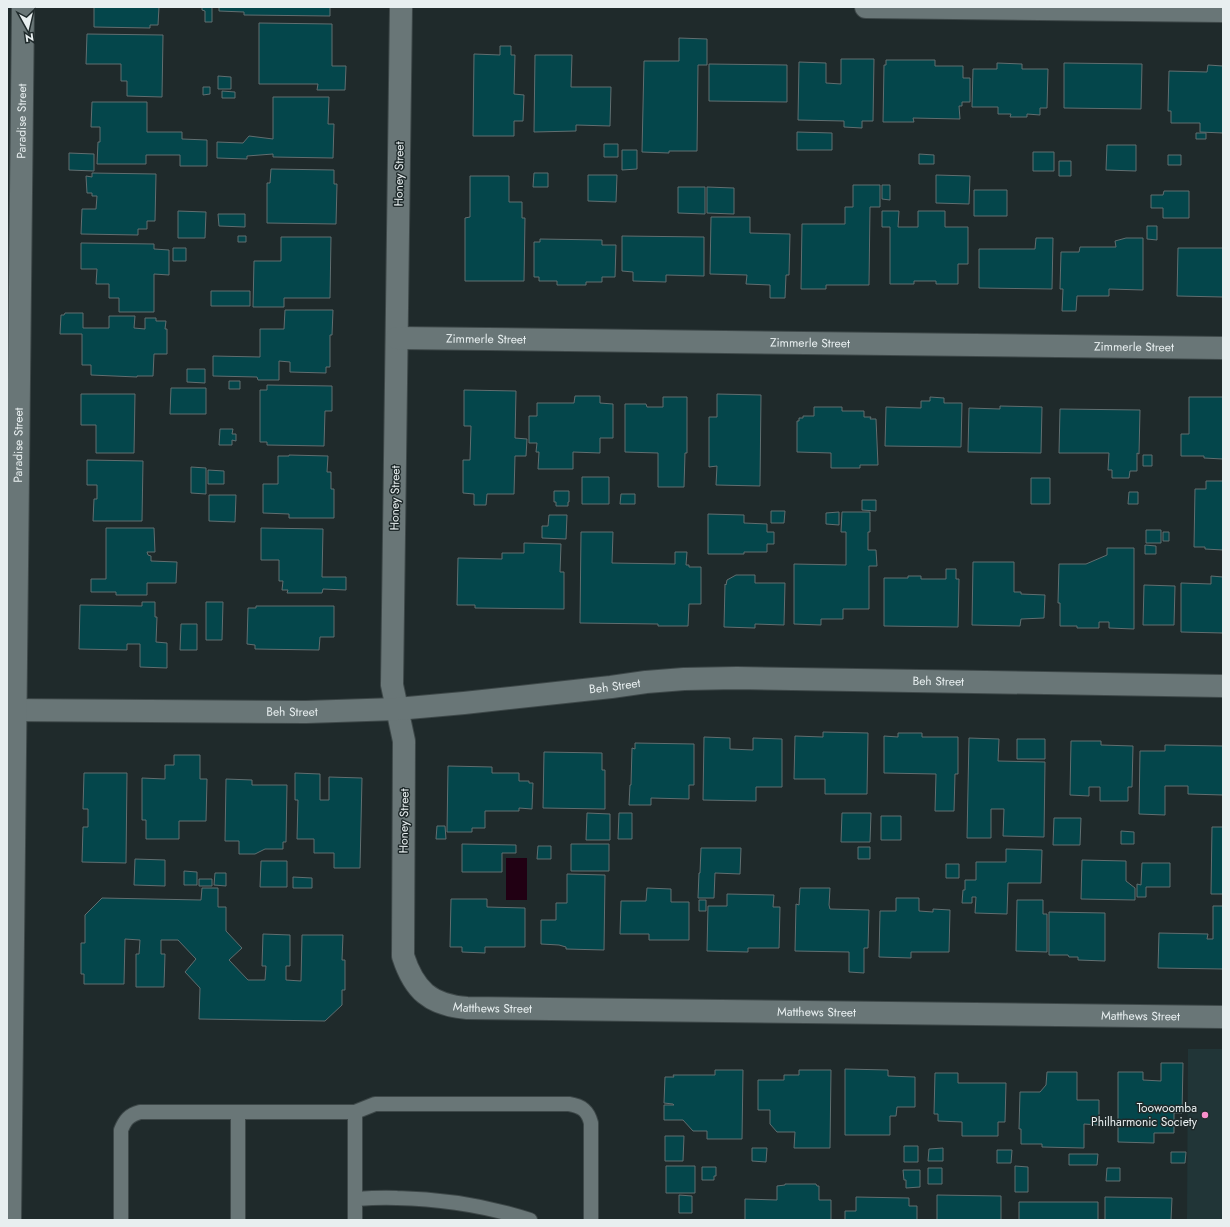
<svg xmlns="http://www.w3.org/2000/svg" width="1230" height="1227" viewBox="0 0 1230 1227" font-family="Jost,sans-serif">
<rect width="100%" height="100%" fill="#1f2a2b"/>
<path fill="#213537" d="M1188,1049H1223V1220H1187Z"/>
<path fill="#210013" d="M506,858H527V900H506Z"/>
<path fill="#04464b" stroke="#616e70" d="M94,7H159L158,25H150V28L94,27Z
M202,7H212V22H205V11L202,10Z
M219,7H330V16L244,15V12L219,11Z
M259,23L332,24V66H346L345,90H317L318,84H259Z
M87,34L163,35L162,97L127,96V81H121V64H86Z
M679,38L707,39V65H698L697,151H669V153L642,152L644,61H679Z
M500,46H511V55H515L514,94L524,95L523,121H514V136H473L474,54L500,55Z
M535,55H572L571,87H611L610,126L576,125V131L534,132Z
M841,59H874L873,121H862V128L844,127V121L798,120L799,62L826,63V83L841,84Z
M886,60H935V66H963V78H970V102H962V106H959L960,119L913,118L914,122H883L884,65H886Z
M997,63L1022,64V69H1048L1047,108H1040V115L1027,114V117H1010L1011,114H998V107H972L973,69H997Z
M1064,63L1142,64L1141,109L1064,108Z
M709,64L787,65V102L709,101Z
M1208,65L1223,66V133L1200,132V123H1171V111H1168L1169,71L1207,72Z
M218,76L231,77V89H218Z
M203,87H210V94L203,95Z
M222,91L235,92V98H222Z
M273,97H329L328,124H334L333,158L273,157V154L247,156V159L217,158V142L243,143L249,136L273,139Z
M92,102H147V132H182V139L207,140V166H180V155H146V164H97L98,142H100V127H91Z
M797,132L832,133V150H797Z
M1196,133H1206V139H1196Z
M604,144H618V157H604Z
M1107,145H1136V171L1106,170Z
M622,150H637V169L622,170Z
M1033,152H1054V171H1033Z
M69,153L94,154V171L69,170Z
M919,154L934,155V164H919Z
M1168,155H1181V165H1168Z
M1059,161H1071V176H1059Z
M271,169L334,170V184H337L336,224L267,223V183H270Z
M92,173L156,174L155,221H147V229H138V235L81,234L82,209H96L97,196H92V193H87L86,176L92,177Z
M534,173H548V187H533Z
M588,175H617L616,202L588,201Z
M936,175L970,176L969,204L936,203Z
M470,176H509V202H522V218H525L524,281H465V218L470,217Z
M853,185H880V207H870L869,285H826V289H801L802,224H845V207H853Z
M882,185H890V200L882,199Z
M678,187H705V214L678,213Z
M707,187L734,188V214L707,213Z
M974,190H1007V216H974Z
M1164,191H1189V218H1163V208H1151V195H1163Z
M178,211L206,212L205,238H178Z
M882,211H899L898,227H918V211H945V227H968V264H958V284H936V281H914V284H890V227H882Z
M218,214H245V227L219,226Z
M711,217H750V233L790,234L789,275H786L785,298H770V285L746,284L747,275L710,274Z
M1147,226H1157V240L1147,239Z
M238,236H246V242H238Z
M622,236L704,237V276L666,275V282L633,281V272L622,271Z
M281,237H331L330,298H284V307H253L254,261H281Z
M1036,238H1053L1052,289L979,288V249H1035Z
M1126,238H1143V290L1109,289V296H1077L1076,311H1062L1063,289H1060L1061,252H1079L1080,247H1116L1115,241Z
M540,239L602,240V245H616L615,277H602V282H586V285H557V281H539V277H534V242H540Z
M81,243L154,244V249L169,250V275L154,274V312H119V298H109V284H96L97,269H81Z
M173,248H186V261H173Z
M1178,248H1223V297L1177,296Z
M211,291H250V306H211Z
M285,310H333L332,335H330V367H326V373L290,372V362L279,361V380H258L257,377L213,376V356L260,357V329H284Z
M65,313H83V328H109V316H135L134,328L145,329V318H156V321H166L165,329H167V354H154L153,376H137V377L91,375V365H82V334H60L61,315H64Z
M187,369H205V383L187,382Z
M229,381H240V389H229Z
M267,385L332,386V411H325L324,446L267,445V442H260V390H267Z
M171,388H206V414H170Z
M464,390L516,391L515,438L527,439L526,456H515L514,494H487L486,505H474V494L463,493V460H470L471,426H464Z
M81,394H135L134,453H96V425H81Z
M717,394L761,395L760,486L716,485L717,466L709,467V417H717Z
M575,396H600V403L613,404V438H600V453L573,452V469H538L539,452H536L537,443H529V416H537V403H574Z
M663,397H687V453H685L684,487H658V453L625,452V404H646L647,407H663Z
M930,397L944,398V403H962L961,447L885,446L886,407L921,408V401H930Z
M1189,397H1223V459L1204,458V456H1181V434H1189Z
M1000,406L1042,407L1041,453L968,452L969,408L1000,409Z
M814,407H842V411H864V417H871L870,419H876L878,465H860V468H831V453L797,452V421H799V418H803V416H814Z
M1060,409L1140,410L1139,454L1137,453V471H1130L1129,478H1112V470H1108L1109,453H1059Z
M220,429H233L232,434H236V441L232,440V445H219Z
M289,455L328,456L327,472H331V489H334V518H289V514L263,513V484H278V456H289Z
M1143,455H1152V466H1143Z
M87,460L143,461L142,521H93L94,499H97V485H87Z
M191,467L206,468V494L191,493Z
M208,470L224,471V484H208Z
M582,477H609V504H582Z
M1031,478H1050V504H1031Z
M1206,481H1223V550L1205,549V547H1194L1195,489H1206Z
M554,491H569V502H568V506H556V502H554Z
M1129,492H1138V504H1128Z
M621,494H635V504H620Z
M209,495H236L235,522L209,521Z
M862,500H876V511L862,510Z
M771,511H785L784,523H771Z
M839,512V525L826,524V513Z
M842,512H870V532H868V550H876L877,566H869V609H843V619H821V625L794,624V564L846,565V532H841Z
M708,514L744,515V523L767,524V532H774V544H767V552H744V554H708Z
M549,515H567L566,539L542,538V526H548Z
M106,528H154L155,552H147L148,555L151,556V561L177,562L176,583H147V595H116V592H91V579H106Z
M261,528L323,529L322,577H346V590L323,589L322,593H287L288,590H282L283,581H279V560H261Z
M1146,530H1161V543H1146Z
M581,532H613L612,563L675,564V552H687L686,565H689V567H701V604H689L688,626H658V624L580,623Z
M1163,532H1169V541H1163Z
M524,543L561,544L560,572H564V609L475,608V605H457L458,558L502,559V553H524Z
M1145,545L1156,546V554H1145Z
M1107,548H1134V629L1109,628V622H1099V628H1077V626H1060V603H1058L1059,564H1086L1107,555Z
M973,562H1014V592H1021V594L1045,595L1044,618L1021,619L1020,626L972,625Z
M946,569H956V579H959L958,627L884,626V578H908V576H921V579H946Z
M736,575H755V583H785L784,625L755,624V628L724,627L725,584L726,585L727,580Z
M1211,576L1223,577V633L1181,632V583L1211,584Z
M1144,585L1175,586L1174,625H1143Z
M142,602H155V617H157L156,642L167,643V668L140,667V644H127V650L79,649L80,605L142,606Z
M206,602H223L222,640H206Z
M256,606H334V637H320L319,650L255,649V645L247,644L248,608H256Z
M181,624H197V650H180Z
M823,732L868,733L867,794H825V779H794L795,736L823,737Z
M898,733H922V737H958V774H955L954,811H935L936,774L884,773V736L898,737Z
M704,737L730,738V749L753,750V738L782,739V787H756V801L703,800Z
M969,738L999,739L998,761L1045,762L1044,837L1003,836L1004,809H991V838H967Z
M1017,739H1045V759H1017Z
M1071,741H1101V745L1133,746L1132,787H1128V801H1100V787H1089V796L1070,795Z
M635,743L694,744V785H689V799L651,798V805H629L630,785H631L632,748L635,749Z
M1165,745L1223,746V795L1188,794V786H1165V815L1139,814L1140,751H1165Z
M544,752L602,753V770H605V809L543,808Z
M174,755H200V779H207L206,821H179V839H146V820H142V778L165,779V765H174Z
M448,766L492,767V773H519V781H529V783H533L532,809L519,808V811H485V828H472V832H447Z
M84,773H127L126,863L82,862L83,827H88V809H83Z
M295,773L320,774V800H329V777L362,778L360,868H334V853H314V839H297L298,800H295Z
M226,779L252,780V785H287L286,842H283V849H265L255,854H239V841H225Z
M587,813L610,814V840H586Z
M619,813H632V839H618Z
M842,813H871L870,842H841Z
M881,816H901V840H881Z
M1054,818H1081L1080,845H1053Z
M437,826H445L446,839H436Z
M1212,827H1223V894H1211Z
M1121,831L1134,832V844H1121Z
M462,844L516,845V853H502V872H462Z
M571,844H609V871H571Z
M538,846H551V859H537Z
M858,847H870V859H858Z
M701,848H741L740,874L715,873L714,898H698L699,873H700Z
M1006,849L1042,850L1041,883H1008L1007,914L975,913L976,897H972V903H962L963,890H965V880H976V862H1006Z
M135,859L165,860V886L134,885Z
M1082,860L1126,861V881L1135,888V900L1081,899Z
M261,861H287V887H260Z
M1142,863H1170V887H1146V897H1137V884L1141,885Z
M946,864H959V878H946Z
M184,871L197,872V885H184Z
M215,873H226V886L214,885Z
M567,874L605,875L604,950L566,949V947L559,945L541,944V920H556V903H567Z
M293,877L312,878V888H293Z
M199,879H212V886H199Z
M202,888H218V907H226V931L242,948L229,960L248,980H265L266,966H262L263,934L290,935V966H286V980L301,981L302,935H343L342,960H345V990H342V1005L325,1021L199,1019L200,988L185,972L196,959L178,940H161V954H165L164,987H136V954H139L140,940L125,939L124,984H84V974H81V943H85V915L102,898L201,900Z
M647,888L671,889V902H689V940H649V934H620L621,901H646Z
M800,888H830L829,905L830,909L869,910L868,948H864V973L849,972V952L795,951L796,904L799,905Z
M727,894L774,895L773,907H780L779,948H748V952L707,951L708,906H727Z
M896,898H919V911L933,912V909L950,910L949,952H911V958L879,957L880,911H896Z
M451,899H487V907L525,908V947H485V953L462,952V947H450Z
M699,900H706V911H699Z
M1017,900H1043V914H1047V952L1016,951Z
M1213,906H1223V969L1158,968L1159,933L1208,934L1207,939H1213Z
M1049,912L1105,913V961L1078,960V957H1069L1068,955H1049Z
M1161,1063H1183L1182,1113H1174V1133H1154V1143L1118,1142V1072H1143V1080L1161,1081Z
M845,1069L888,1070V1076L915,1077V1107H897L896,1116H890V1135H845Z
M715,1070H743L742,1139H707V1131H693L683,1120H664V1105H674L673,1104L664,1103L665,1077H674L673,1075H715Z
M799,1070H831L830,1148H794L795,1132H777L770,1124V1110H758V1080H784V1075H799Z
M1047,1072H1077V1100H1099V1125L1084,1124V1148L1042,1147V1144H1021V1129H1019L1020,1092H1040L1046,1085Z
M935,1073H958V1083H1006L1005,1122H998V1136H962V1122L938,1121V1114H934Z
M665,1136H684L683,1161H665Z
M904,1146H918V1162H904Z
M752,1148H767L766,1162L752,1161Z
M943,1148V1161H928L929,1149Z
M997,1150H1012L1011,1163H997Z
M1171,1152H1186L1185,1163H1171Z
M1069,1154H1098L1097,1165H1069Z
M666,1166H695V1193H666Z
M1015,1166L1028,1167V1192H1015Z
M702,1167H716V1176H714V1180H702Z
M928,1168H942V1184H928Z
M1107,1168H1120V1181H1106Z
M903,1170H920V1187L906,1188V1180H904Z
M785,1184H816L817,1186H819V1200H831V1220H745V1199L777,1200V1186L785,1185Z
M679,1195L692,1196V1213H679Z
M937,1195L1001,1196V1220H937Z
M856,1197L909,1198V1206H917V1220H845V1211H856Z
M1105,1197L1172,1198L1171,1220H1105Z
M1019,1202H1098V1220H1019Z"/>
<g fill="none" stroke-linecap="round" stroke-linejoin="round">
<defs>
<path id="service" d="M238,1112V1220
M355,1112V1220
M355,1199C369,1198 383,1197 397,1198C442,1199 487,1206 530,1220
M121,1220V1130C125,1120 129,1115 140,1112H355L375,1104H569C582,1106 588,1111 591,1123V1220"/>
<g id="minor">
<path id="s1" d="M401,7L392,685L404,741L403,956C414,990 430,1005 467,1008L1223,1017"/>
<path d="M866,7L1223,11"/>
<path id="s2" d="M397,338L1223,348"/>
<path id="s3" d="M7,710L306,712L397,709L464,703L611,687L646,682L684,679L737,678L1223,686"/>
<path id="s4" d="M10,1220L23,7"/>
</g>
</defs>
<use href="#service" stroke="#3e4849" stroke-width="16"/>
<use href="#minor" stroke="#3e4849" stroke-width="24"/>
<use href="#service" stroke="#697677" stroke-width="14"/>
<use href="#minor" stroke="#697677" stroke-width="22"/>
</g>
<circle fill="#f98fca" stroke="#1f2a2b" stroke-width="1.5" cx="1205" cy="1115" r="4"/>
<g text-anchor="middle" stroke-width="3" stroke-linejoin="round" paint-order="stroke">
<g font-size="12" fill="#e8eff0" stroke="#1f2a2b">
<text dy="4" stroke="none"><textPath href="#s4" startOffset="1099">Paradise Street</textPath></text>
<text transform="translate(399 174) rotate(-89)" y="4">Honey Street</text>
<text dy="4" stroke="none"><textPath href="#s2" startOffset="89">Zimmerle Street</textPath></text>
<text dy="4" stroke="none"><textPath href="#s2" startOffset="413">Zimmerle Street</textPath></text>
<text dy="4" stroke="none"><textPath href="#s2" startOffset="737">Zimmerle Street</textPath></text>
<text dy="4" stroke="none"><textPath href="#s4" startOffset="775">Paradise Street</textPath></text>
<text transform="translate(395 498) rotate(-89)" y="4">Honey Street</text>
<text dy="4" stroke="none"><textPath href="#s3" startOffset="933">Beh Street</textPath></text>
<text dy="4" stroke="none"><textPath href="#s3" startOffset="609">Beh Street</textPath></text>
<text dy="4" stroke="none"><textPath href="#s3" startOffset="285">Beh Street</textPath></text>
<text transform="translate(404 821) rotate(-89)" y="4">Honey Street</text>
<text dy="4" stroke="none"><textPath href="#s1" startOffset="1065">Matthews Street</textPath></text>
<text dy="4" stroke="none"><textPath href="#s1" startOffset="1389">Matthews Street</textPath></text>
<text dy="4" stroke="none"><textPath href="#s1" startOffset="1713">Matthews Street</textPath></text>
</g>
<g font-size="12" fill="#e8eff0" stroke="#1f2a2b" text-anchor="end">
<text x="1197" y="1112">Toowoomba<tspan x="1197" dy="14">Philharmonic Society</tspan></text>
</g>
</g>
<rect width="1230" height="1227" fill="none" stroke="#e8eff0" stroke-width="16"/>
<g transform="translate(28 28) rotate(172)" stroke="#1f2a2b" stroke-width="3" paint-order="stroke">
<path d="M0-3L7 15L0 10L-7 15Z" fill="#e8eff0"/>
<text y="-6" font-size="11" font-weight="bold" text-anchor="middle" fill="#e8eff0">N</text>
</g>
</svg>
